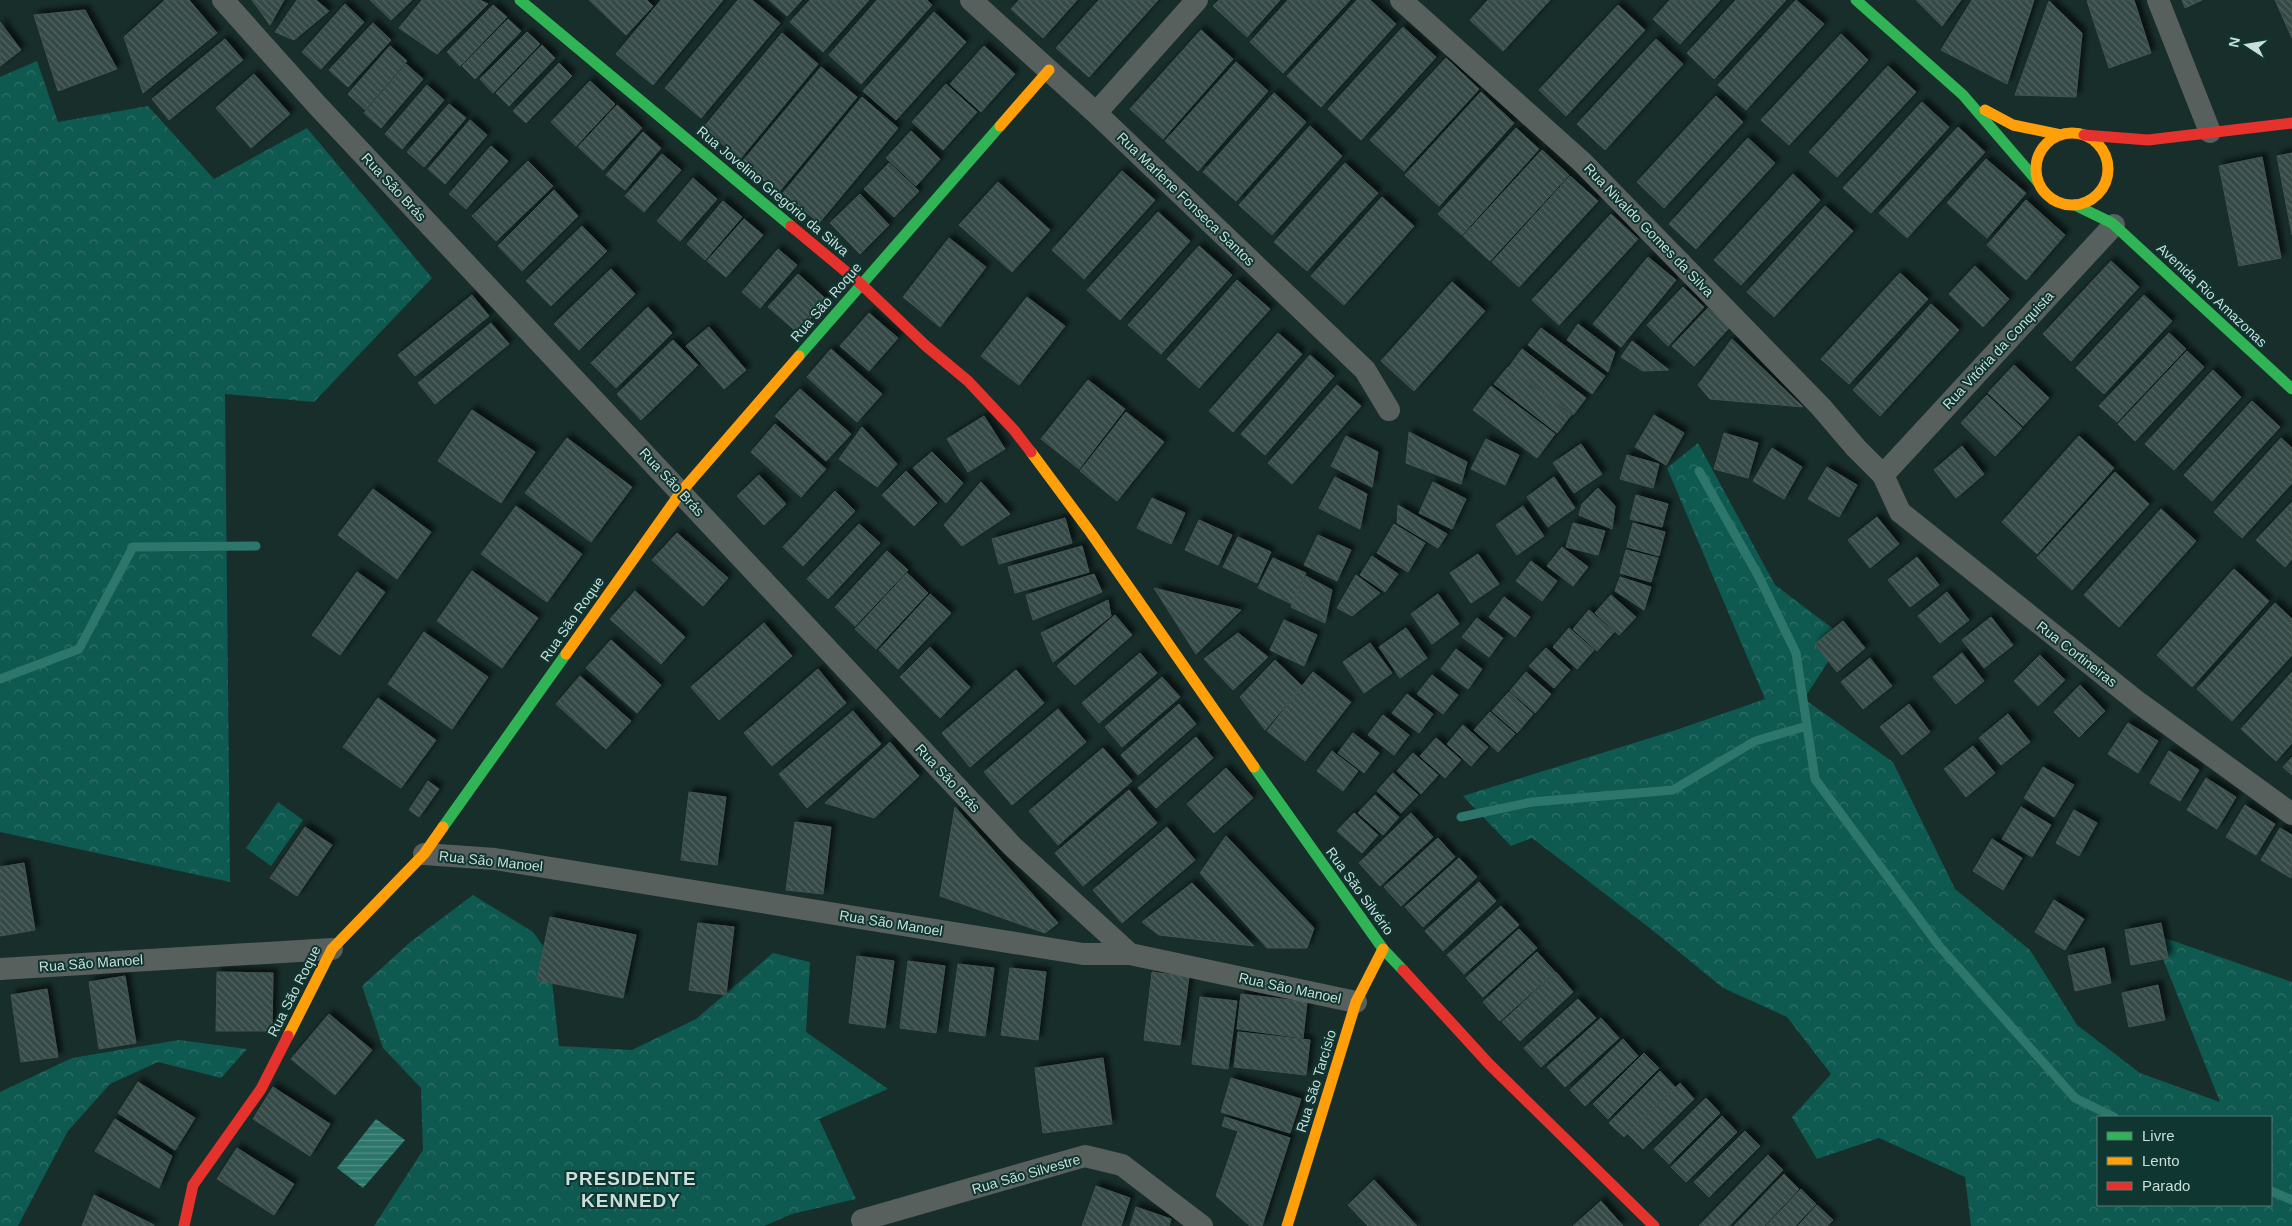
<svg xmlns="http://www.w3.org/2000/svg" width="2292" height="1226" viewBox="0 0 2292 1226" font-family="Arial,sans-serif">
<defs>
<pattern id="forest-crowns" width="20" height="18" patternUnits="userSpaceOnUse" patternTransform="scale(1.25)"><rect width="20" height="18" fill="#0e5950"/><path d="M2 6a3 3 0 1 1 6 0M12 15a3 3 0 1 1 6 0" fill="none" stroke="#307069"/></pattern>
<pattern id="water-rules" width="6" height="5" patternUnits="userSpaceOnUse" patternTransform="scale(1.25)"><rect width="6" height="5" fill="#2d766c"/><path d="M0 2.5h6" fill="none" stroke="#548f87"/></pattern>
<pattern id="building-back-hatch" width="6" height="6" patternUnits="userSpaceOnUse" patternTransform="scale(1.25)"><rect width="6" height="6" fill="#364a47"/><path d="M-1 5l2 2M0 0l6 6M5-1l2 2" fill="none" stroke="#526461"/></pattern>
<filter id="shadow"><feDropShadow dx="4.5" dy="-4.5" stdDeviation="2.5" flood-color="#0009"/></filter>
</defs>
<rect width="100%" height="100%" fill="#182e2b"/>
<path fill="url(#forest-crowns)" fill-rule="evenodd" d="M37,61L58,122L148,106L214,179L307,128L432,278L314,402L225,394L230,882L0,832V77Z
M1698,443L1775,585L1844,637L1804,699L1893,762L1955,889L2030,950L2077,1025L2140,1073L2220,1102L2153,934L2292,982V1226H1971L1965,1177L1879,1138L1817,1159L1792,1117L1831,1074L1787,1017L1723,988L1651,929L1532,838L1511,846L1463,796L1679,729L1765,699L1667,468ZM2098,1117H2271V1205H2098Z
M278,802L303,820L271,866L246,848Z
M473,895L533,932L549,954L559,1046L632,1050L696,1019L773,953L810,962L806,1032L888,1089L819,1119L856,1199L792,1214L764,1226H374L423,1150L421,1088L383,1048L362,986L409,943Z
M179,1040L247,1049L221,1078L158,1062L110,1084L68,1131L18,1226H0V1092L72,1058Z"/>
<path fill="url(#water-rules)" d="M376,1119L405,1140L363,1188L337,1168Z"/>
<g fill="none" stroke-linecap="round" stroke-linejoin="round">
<path stroke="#2d766c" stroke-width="9" d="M1699,471L1759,577L1796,653L1815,779L1940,947L2075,1098L2114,1117
M0,679L79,649L133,547L256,546
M1461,817L1532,802L1673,790L1755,741L1807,726
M2271,1191L2292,1200"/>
</g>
<path fill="url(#building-back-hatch)" stroke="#425451" filter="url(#shadow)" d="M165,0H189L217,33L143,93L124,37Z
M252,0H284L270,25Z
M297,0H316L329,11L294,40L275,32Z
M370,0H412L391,20Z
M422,0H480L488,4L437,54L399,28Z
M589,0H647L653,6L626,35Z
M661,0H723L653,85L616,54Z
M738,0H752L780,23L701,118L665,88Z
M769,0H802L787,16Z
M810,0H869L823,52L790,22Z
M877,0H927L932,5L861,84L829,55Z
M1019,0H1077L1043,38L1011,9Z
M1099,0H1158L1089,77L1056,48Z
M1219,0H1280L1247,37L1213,6Z
M1288,0H1350L1283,73L1250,42Z
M1357,0H1370L1396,24L1321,107L1287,76Z
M1488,0H1550L1503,51L1470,20Z
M1670,0H1720L1680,44L1653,19Z
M1736,0H1786L1714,79L1687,53Z
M1796,0L1824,24L1746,110L1718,85Z
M1916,0H1961L1942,26Z
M1972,0H2034L2007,84L1941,50Z
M2090,0H2134L2151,53L2109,68L2087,1Z
M2182,0H2202L2185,8Z
M2275,0H2292V38Z
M2049,1L2082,33L2076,97L2015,95Z
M345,4L364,22L321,69L302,52Z
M493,5L507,17L460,66L447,52Z
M1618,5L1645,30L1566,116L1539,90Z
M85,10L117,69L58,91L34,15Z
M934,12L966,42L896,120L863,91Z
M508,19L521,31L475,79L462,66Z
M0,22L21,50L0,66Z
M373,23L391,40L348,87L329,70Z
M1403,27L1436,57L1361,140L1328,109Z
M1201,30L1233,59L1163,139L1130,109Z
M527,32L540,44L493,93L480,79Z
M782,33L818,64L740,159L703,128Z
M1841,34L1868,60L1789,145L1761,120Z
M225,39L243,60L169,120L152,99Z
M1656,39L1683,64L1605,150L1577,124Z
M542,45L555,58L509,106L496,93Z
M390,46L407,61L365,110L348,94Z
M984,46L1015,74L981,112L950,84Z
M1446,58L1479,89L1404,171L1370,140Z
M1236,62L1268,91L1198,171L1165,141Z
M559,63L572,76L526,123L513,111Z
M406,64L423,79L381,128L364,113Z
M1888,66L1916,92L1837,177L1809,152Z
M821,67L857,97L778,193L742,162Z
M254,74L290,114L251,148L216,108Z
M590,81L615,104L576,146L551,122Z
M946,84L977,112L943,150L912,122Z
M427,85L444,100L402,149L385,134Z
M1481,92L1514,123L1439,206L1405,175Z
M1274,93L1306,122L1236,201L1203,172Z
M1716,96L1743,122L1664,208L1637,182Z
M862,97L898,128L819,223L783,193Z
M1922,102L1949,127L1871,213L1843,188Z
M449,104L466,118L424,167L407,152Z
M617,105L642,128L603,170L578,147Z
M470,120L487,135L445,184L428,169Z
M1310,126L1342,156L1272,235L1239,205Z
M1958,127L1985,152L1907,238L1879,213Z
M1516,128L1539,149L1462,235L1438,214Z
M911,131L940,159L916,186L886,158Z
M643,132L661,148L625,190L606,175Z
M1748,138L1775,163L1696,249L1669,224Z
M491,146L508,161L466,209L449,194Z
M1542,150L1569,175L1490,261L1463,236Z
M2292,153V235L2277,156Z
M662,154L681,170L644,212L625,196Z
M2262,157L2281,258L2239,266L2219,166Z
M1986,159L2026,193L1987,238L1947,203Z
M528,161L553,186L496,241L472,216Z
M889,163L919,191L894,217L864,189Z
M1345,163L1378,193L1307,271L1274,242Z
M1122,171L1155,200L1084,279L1052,250Z
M1793,174L1820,200L1741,285L1714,260Z
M1570,176L1598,201L1519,287L1492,262Z
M693,178L717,199L680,241L657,221Z
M998,182L1050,230L1012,272L959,225Z
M554,190L578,216L522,271L498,246Z
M860,194L889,225L860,254L830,223Z
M1382,197L1414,226L1344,305L1311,276Z
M2026,200L2065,235L2026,280L1987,245Z
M723,201L742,217L705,260L687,244Z
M1825,206L1853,231L1774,317L1747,292Z
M1158,212L1190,241L1120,320L1087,290Z
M1611,214L1638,239L1559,325L1532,300Z
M744,219L763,235L726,277L707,261Z
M582,226L607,251L551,306L526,281Z
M949,238L986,267L940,327L903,297Z
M1199,246L1232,275L1161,354L1128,325Z
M778,249L797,265L760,308L742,292Z
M1648,257L1676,280L1621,347L1593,324Z
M2111,261L2139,287L2071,361L2043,334Z
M1975,266L2009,299L1983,327L1949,294Z
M611,269L635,294L579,350L554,324Z
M1900,273L1928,299L1849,384L1821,359Z
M798,274L827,300L798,333L768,307Z
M1237,280L1270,309L1199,388L1167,359Z
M1452,282L1485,311L1414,391L1381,361Z
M1683,287L1704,307L1668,346L1647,325Z
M472,295L489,316L415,376L398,355Z
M2144,295L2172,321L2104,394L2076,368Z
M1027,297L1065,326L1019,385L981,356Z
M1931,304L1959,330L1880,416L1853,390Z
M648,307L672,333L616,388L591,363Z
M1708,308L1729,328L1694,366L1672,346Z
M869,313L898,338L869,371L840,346Z
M491,323L509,344L435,404L418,383Z
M1578,324L1615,352L1608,372L1567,340Z
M709,327L746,370L724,389L686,346Z
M1541,328L1605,376L1592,394L1528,345Z
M1278,333L1302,354L1233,432L1209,411Z
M2169,333L2186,349L2117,422L2099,406Z
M1732,339L1803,407L1710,399L1698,385Z
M673,340L698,365L641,420L617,394Z
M1632,341L1669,370L1643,371L1621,357Z
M831,349L882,394L857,422L807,377Z
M1522,349L1586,398L1573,415L1509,367Z
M2187,351L2204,367L2135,441L2118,424Z
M1310,355L1334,376L1265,455L1241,434Z
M2014,365L2049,398L2023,426L1988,393Z
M1508,367L1571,415L1557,433L1494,384Z
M2213,370L2241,397L2174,470L2145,444Z
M1088,380L1125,409L1079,469L1041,439Z
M1337,385L1361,406L1292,484L1268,463Z
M1491,386L1555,434L1537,458L1473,410Z
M800,389L851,434L826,461L775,416Z
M1987,395L2022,428L1995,456L1961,423Z
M2252,401L2280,427L2212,501L2184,475Z
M472,410L535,452L501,503L438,461Z
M1126,412L1164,442L1117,501L1080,471Z
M1654,415L1684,433L1666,465L1635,447Z
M984,416L1005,449L968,472L947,439Z
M775,424L826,469L801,497L751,452Z
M862,427L897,464L877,487L839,459Z
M1409,432L1467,462L1461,484L1406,463Z
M1724,433L1758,443L1748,478L1714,469Z
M1346,436L1378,452L1372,487L1331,466Z
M2079,436L2114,468L2037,554L2002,522Z
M567,438L632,487L591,542L525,493Z
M2281,438L2292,448V483L2242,538L2214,512Z
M1486,439L1519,455L1505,485L1471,469Z
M1581,444L1602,474L1574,493L1553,463Z
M1962,446L1984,474L1956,498L1934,470Z
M1772,448L1802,467L1784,499L1753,481Z
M932,452L963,483L946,503L913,468Z
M1627,455L1659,464L1653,488L1620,479Z
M1827,467L1857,485L1839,517L1808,499Z
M906,471L937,503L914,526L882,495Z
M2115,472L2149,504L2072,590L2037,558Z
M759,475L786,504L764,525L737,496Z
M1335,477L1367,494L1360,529L1319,508Z
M1554,477L1575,508L1548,527L1527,497Z
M981,482L1010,514L962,546L944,525Z
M1433,482L1466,499L1452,529L1419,513Z
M1598,488L1615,506L1612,529L1579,515L1582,504Z
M373,489L431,532L397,579L338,535Z
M835,491L855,511L803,566L783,547Z
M1636,495L1668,504L1662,527L1630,519Z
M1152,498L1185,513L1171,544L1137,528Z
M2292,502V559L2285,567L2256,540Z
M1398,505L1447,534L1438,548L1397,523Z
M516,506L582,554L547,602L481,554Z
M1523,506L1544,536L1517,555L1496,525Z
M2161,509L2196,541L2119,627L2084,595Z
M1877,517L1899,544L1870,568L1848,540Z
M1065,518L1072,543L999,564L992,539Z
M1199,520L1232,535L1218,565L1185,550Z
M1573,523L1605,531L1598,555L1566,547Z
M1633,523L1665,532L1659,556L1627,547Z
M859,524L880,543L828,599L807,579Z
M1394,524L1425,543L1408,572L1377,553Z
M677,533L728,578L703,606L652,560Z
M1318,535L1351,550L1337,581L1304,565Z
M1238,537L1271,552L1257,583L1223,567Z
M1082,546L1089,572L1015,593L1008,567Z
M1562,547L1588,567L1573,586L1547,566Z
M1626,550L1658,558L1651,582L1620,573Z
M887,551L908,570L855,626L835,607Z
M1478,554L1499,584L1471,603L1450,573Z
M1372,556L1398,574L1385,592L1360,575Z
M1917,557L1939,585L1910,607L1888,580Z
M1273,558L1306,573L1292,604L1258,588Z
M1531,561L1557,581L1542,601L1516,581Z
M2234,569L2269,601L2192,687L2157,655Z
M472,571L538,618L502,668L437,621Z
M357,572L385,592L340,655L312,635Z
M907,573L928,593L876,649L855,629Z
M1094,574L1102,592L1033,620L1026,595Z
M1356,575L1380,593L1352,616L1337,608Z
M1306,576L1332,590L1325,623L1291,607Z
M1620,577L1651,587L1644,610L1615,591Z
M1154,588L1241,610L1196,654Z
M635,591L685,637L661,664L610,619Z
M1947,592L1969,620L1940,643L1918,616Z
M930,594L951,613L898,669L879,650Z
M1438,594L1459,624L1432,644L1411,614Z
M1611,595L1636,617L1619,635L1595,613Z
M1504,597L1530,617L1515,637L1489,617Z
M1108,600L1111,616L1053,662L1041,633Z
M2275,603L2292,619V655L2232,721L2197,689Z
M1589,610L1614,632L1597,651L1573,629Z
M1115,615L1132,635L1075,685L1057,666Z
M1991,617L2013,645L1984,668L1962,640Z
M1477,618L1503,638L1489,657L1462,637Z
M1284,620L1317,635L1304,666L1270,650Z
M1843,621L1865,648L1837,672L1815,644Z
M764,623L792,656L719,720L691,687Z
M1406,628L1427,658L1400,678L1379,647Z
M1569,628L1594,650L1577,669L1553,647Z
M424,632L488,677L452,729L388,684Z
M1238,633L1268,657L1233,690L1204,659Z
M611,640L661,685L637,713L586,668Z
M1370,643L1392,673L1364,693L1343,662Z
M930,647L970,687L940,718L900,677Z
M1546,648L1570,670L1554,688L1529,666Z
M1456,649L1482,669L1468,689L1441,669Z
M1140,653L1157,673L1099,723L1082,703Z
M1962,653L1984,681L1956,704L1933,677Z
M2040,655L2065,680L2038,706L2014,681Z
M1870,658L1892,686L1863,709L1841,682Z
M1275,660L1302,686L1265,730L1240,697Z
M818,669L846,703L772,766L744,733Z
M1016,670L1044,703L970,767L942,733Z
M1313,672L1351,702L1305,761L1267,731Z
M1526,672L1551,694L1535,713L1510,691Z
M2292,672V743L2276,761L2241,729Z
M1432,675L1458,695L1443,714L1417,694Z
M580,676L631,721L606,749L556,704Z
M1162,677L1180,697L1122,747L1105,727Z
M2080,685L2105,711L2079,737L2054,712Z
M1509,692L1533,714L1517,733L1492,711Z
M1407,694L1433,714L1419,733L1392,713Z
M378,698L436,740L401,788L343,747Z
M1179,704L1196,724L1138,775L1121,755Z
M1909,704L1930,732L1902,755L1880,727Z
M1058,709L1086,742L1012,805L984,772Z
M853,711L881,744L807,808L779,774Z
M1490,712L1515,734L1498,752L1474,730Z
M2008,714L2030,742L2001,765L1979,738Z
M1383,715L1409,735L1394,755L1368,735Z
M2128,723L2158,741L2138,773L2108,754Z
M1463,725L1488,747L1471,766L1447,744Z
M1353,733L1379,753L1364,773L1338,753Z
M1196,737L1213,758L1156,808L1138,788Z
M1436,738L1461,760L1445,778L1420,756Z
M890,742L919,776L874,818L825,803Z
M1973,746L1995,773L1966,797L1944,769Z
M1103,748L1132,781L1058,845L1029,811Z
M1332,751L1358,771L1343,791L1317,771Z
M2169,751L2199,770L2180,801L2150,783Z
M1413,753L1438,775L1421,794L1397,771Z
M2292,757V775L2283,767Z
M2043,767L2074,785L2054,817L2024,798Z
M1226,768L1253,798L1214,833L1187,804Z
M1393,773L1418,795L1401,813L1377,791Z
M2206,778L2236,797L2217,829L2187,810Z
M428,781L439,789L419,817L409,810Z
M1129,790L1157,823L1083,886L1055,853Z
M689,792L726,797L717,865L681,860Z
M1375,795L1399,817L1383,835L1358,813Z
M2245,805L2275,824L2256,855L2226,837Z
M955,807L1058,923L1045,933L940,896Z
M2021,807L2051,825L2032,857L2002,839Z
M2074,810L2097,823L2079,856L2056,843Z
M1354,813L1378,835L1362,853L1337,831Z
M1411,813L1433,837L1380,886L1359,863Z
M795,822L831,827L823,894L786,890Z
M305,827L332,845L297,896L270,878Z
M1167,827L1195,860L1122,923L1093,890Z
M2280,828L2292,835L2291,878L2261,860Z
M1226,836L1314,928L1307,948H1267L1200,873Z
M1438,838L1455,857L1401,906L1384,887Z
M1992,839L2022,858L2003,890L1973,871Z
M1459,858L1477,877L1423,927L1405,907Z
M24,863L35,930L0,936V867Z
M1479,882L1496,901L1443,951L1425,931Z
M1192,883L1254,946L1159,935L1142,922Z
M2054,900L2084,919L2065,950L2035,932Z
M1501,906L1519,925L1464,974L1447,955Z
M550,917L636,935L623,998L537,980Z
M698,923L734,927L726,995L689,990Z
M2161,923L2168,958L2131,965L2125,930Z
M1519,929L1537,948L1483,997L1466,978Z
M2104,948L2111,983L2075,991L2068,956Z
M1537,952L1555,972L1500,1021L1483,1002Z
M857,956L894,961L885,1028L849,1023Z
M908,961L945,966L936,1033L900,1028Z
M958,964L994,968L985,1036L949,1031Z
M1010,968L1046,972L1038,1040L1001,1035Z
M217,972L273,973L272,1031H216Z
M1152,972L1189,977L1180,1045L1144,1040Z
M1556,972L1573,992L1520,1041L1502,1022Z
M125,976L136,1043L99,1049L89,982Z
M2158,985L2165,1020L2129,1027L2122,993Z
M47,989L58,1057L21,1062L11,995Z
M1241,994L1307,1002L1303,1038L1237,1029Z
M1200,997L1237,1001L1228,1069L1192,1064Z
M1578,999L1596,1018L1541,1067L1524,1048Z
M329,1014L372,1050L335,1095L291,1059Z
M1601,1018L1619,1038L1565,1087L1547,1067Z
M1238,1032L1310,1040L1306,1075L1234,1067Z
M1623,1039L1638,1056L1585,1106L1570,1090Z
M1644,1053L1659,1068L1608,1119L1593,1104Z
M1103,1058L1112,1124L1043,1133L1035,1068Z
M1660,1071L1675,1087L1624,1137L1609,1123Z
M1231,1078L1301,1099L1290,1133L1221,1112Z
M138,1082L195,1118L175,1150L118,1113Z
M1680,1083L1694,1099L1643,1149L1628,1134Z
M273,1087L330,1124L310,1156L253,1119Z
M1706,1098L1720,1113L1669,1164L1654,1149Z
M1722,1116L1737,1132L1686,1182L1671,1167Z
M1225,1117L1290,1138L1262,1226H1250L1216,1196L1238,1131L1222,1126Z
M115,1119L172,1156L159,1188L95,1151Z
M1745,1131L1760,1146L1709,1197L1694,1182Z
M237,1148L294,1184L274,1215L217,1179Z
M1768,1155L1783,1170L1729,1226H1699Z
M1784,1174L1799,1189L1764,1226H1734Z
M1374,1180L1417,1226H1368L1348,1205Z
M1096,1186L1130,1198L1121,1226H1082Z
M1801,1189L1816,1204L1795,1226H1766Z
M94,1195L154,1225V1226H82Z
M1601,1201L1623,1226H1573Z
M1817,1205L1833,1220L1827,1226H1798Z
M1136,1207L1171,1219L1169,1226H1130Z"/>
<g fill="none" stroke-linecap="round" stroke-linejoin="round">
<path stroke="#58605e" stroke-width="22" d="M223,0L317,105L1012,846L1130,954
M971,0L1096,113L1365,370L1389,410
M1401,0L1582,162L1821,407L1856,448L1883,475L1900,512L2139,703L2292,814
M2158,0L2210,132
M1096,113L1197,0
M1883,475L2114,225
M424,854L495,859L1083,954H1130L1356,1002
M0,969L332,949
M862,1220L1085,1156L1122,1165L1202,1226"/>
<path stroke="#30b455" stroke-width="11" d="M520,0L791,226
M1856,0L1963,95L2038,182
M2075,205L2112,223L2292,389
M799,356L1000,126
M1254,767L1383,949L1403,970
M443,827L566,654"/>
<path stroke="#ff9f0a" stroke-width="11" d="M1985,110L2013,125L2061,135
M1000,126L1049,70
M2036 169a36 36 0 1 1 72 0a36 36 0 1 1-72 0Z
M1031,452L1091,533L1254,767
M566,654L681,492L799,356
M288,1036L332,949L424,854L443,827
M1287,1226L1356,1002L1383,949"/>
<path stroke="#e5322d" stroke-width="11" d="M2084,135L2148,140L2292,123
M791,226L862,285L926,346L968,381L1014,430L1031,452
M1403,970L1489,1064L1654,1226
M184,1226L193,1185L261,1089L288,1036"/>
</g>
<g text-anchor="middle" stroke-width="4" stroke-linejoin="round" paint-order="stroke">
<g font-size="14" fill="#cadeda" stroke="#103631">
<text transform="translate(394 187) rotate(47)" y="5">Rua São Brás</text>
<text transform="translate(773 191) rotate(40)" y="5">Rua Jovelino Gregório da Silva</text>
<text transform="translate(1186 199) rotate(44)" y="5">Rua Marlene Fonseca Santos</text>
<text transform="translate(1649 230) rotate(46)" y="5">Rua Nivaldo Gomes da Silva</text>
<text transform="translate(2212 295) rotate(43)" y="5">Avenida Rio Amazonas</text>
<text transform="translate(826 302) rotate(-49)" y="5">Rua São Roque</text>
<text transform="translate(1998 350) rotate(-47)" y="5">Rua Vitória da Conquista</text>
<text transform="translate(672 482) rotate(47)" y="5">Rua São Brás</text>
<text transform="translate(572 619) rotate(-55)" y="5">Rua São Roque</text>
<text transform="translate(2077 654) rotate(38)" y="5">Rua Cortineiras</text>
<text transform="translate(948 778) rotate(47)" y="5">Rua São Brás</text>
<text transform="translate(491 861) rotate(6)" y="5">Rua São Manoel</text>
<text transform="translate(1360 891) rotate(54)" y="5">Rua São Silvério</text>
<text transform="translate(891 923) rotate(9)" y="5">Rua São Manoel</text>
<text transform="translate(91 963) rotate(-4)" y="5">Rua São Manoel</text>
<text transform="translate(1290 988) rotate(12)" y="5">Rua São Manoel</text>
<text transform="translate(294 991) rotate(-63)" y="5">Rua São Roque</text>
<text transform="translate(1316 1081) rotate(-73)" y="5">Rua São Tarcísio</text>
<text transform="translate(1026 1174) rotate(-16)" y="5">Rua São Silvestre</text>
</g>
<g font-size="19" font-weight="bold" letter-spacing="1" fill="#cadeda" stroke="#103631">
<text x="631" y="1185">PRESIDENTE<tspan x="631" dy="22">KENNEDY</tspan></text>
</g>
</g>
<rect x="2097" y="1116" width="175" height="90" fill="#103631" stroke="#5a7975"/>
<rect x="2107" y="1132" width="25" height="8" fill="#30b455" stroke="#5a7975"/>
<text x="2142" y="1141" font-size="15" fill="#cadeda">Livre</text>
<rect x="2107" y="1157" width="25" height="8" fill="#ff9f0a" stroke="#5a7975"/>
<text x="2142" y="1166" font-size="15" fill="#cadeda">Lento</text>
<rect x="2107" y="1182" width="25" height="8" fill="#e5322d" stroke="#5a7975"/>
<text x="2142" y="1191" font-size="15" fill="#cadeda">Parado</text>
<g transform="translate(2247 45) rotate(282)" stroke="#103631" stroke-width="4" paint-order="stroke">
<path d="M0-4L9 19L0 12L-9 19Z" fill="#cadeda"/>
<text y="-8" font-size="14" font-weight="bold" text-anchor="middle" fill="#cadeda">N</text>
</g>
</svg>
